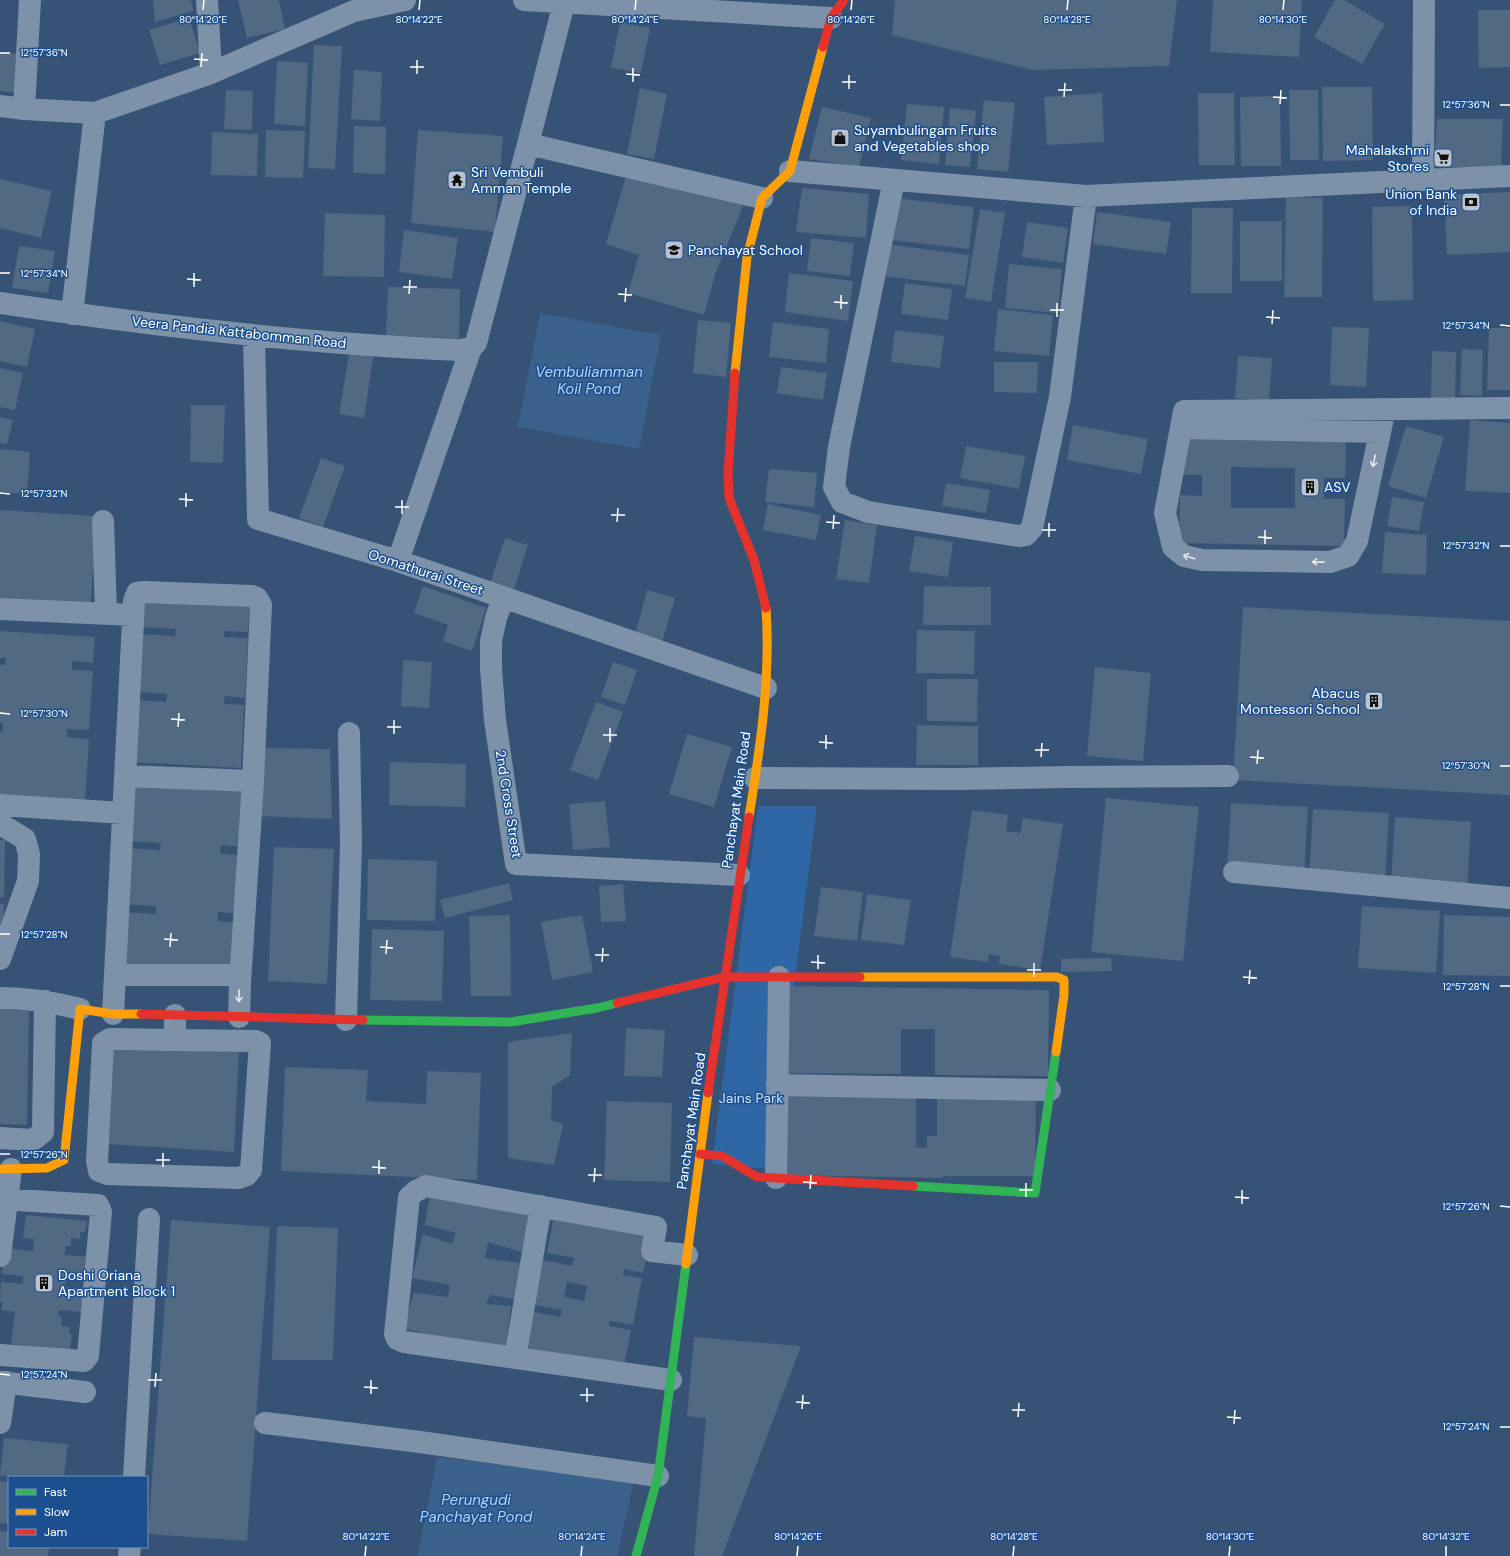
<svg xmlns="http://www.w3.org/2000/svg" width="1510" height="1556" viewBox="0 0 1510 1556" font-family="'DM Sans',sans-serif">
<rect width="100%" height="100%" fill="#365274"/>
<path fill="#2f66a5" d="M758,806H817L771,1169L712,1164Z"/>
<path fill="#3b618d" d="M540,313L661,335L639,449L518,427Z
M437,1457L634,1481L617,1556H418Z"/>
<path fill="#526984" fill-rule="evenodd" d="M153,0H191L193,11L155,22Z
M238,0H279L285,29L247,38Z
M895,0H1177L1169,66L1032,70L892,35Z
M1213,0H1302L1299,57L1210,52Z
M1335,0H1344L1385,24L1362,64L1314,37Z
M1478,10H1510V67L1479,68Z
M189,18L200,53L160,65L149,30Z
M620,22L650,28L641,73L611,68Z
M314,45L342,46L335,169L308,168Z
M0,52L21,54L16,93L0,91Z
M277,61L308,63L305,126L274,124Z
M354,70L382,72L380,121L351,119Z
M1322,87H1372L1373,160L1323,161Z
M640,88L667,94L654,159L627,154Z
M226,90L253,91L252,130L224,129Z
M1289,90H1318L1319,160H1290Z
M1102,93L1104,142L1047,145L1044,97Z
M1198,93H1234L1235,165H1199Z
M1280,96L1281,166H1241L1240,97Z
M984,100L1015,103L1008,172L977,169Z
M907,104L944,107L939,164L901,160Z
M822,107L871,118L859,167L809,159Z
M950,108L976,111L970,167L945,165Z
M1437,119H1503L1501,167H1434Z
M354,126L386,127L385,174L353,173Z
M266,130L305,131L303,178L265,177Z
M418,130L503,136L495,232L411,223Z
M212,132L258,134L257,176L211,175Z
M626,176L746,199L716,272L704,315L628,293L639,255L606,244Z
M0,179L52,191L41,238L0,228Z
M802,188L869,194L866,238L796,232Z
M1510,192V252L1447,255L1444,195Z
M1286,197L1323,198L1322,297H1284Z
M895,198L974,207L969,249L890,240Z
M1412,206L1413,300L1373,301L1372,207Z
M1192,208H1233L1232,293H1191Z
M980,209L1005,213L991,302L965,298Z
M1097,212L1171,222L1166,254L1093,244Z
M325,213L385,215L384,277L323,276Z
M1240,221H1282V281H1240Z
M1027,222L1068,228L1063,263L1022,257Z
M404,230L458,238L452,279L399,272Z
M811,238L854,243L850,276L807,271Z
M887,244L969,255L965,286L883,276Z
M19,246L55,251L48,293L12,288Z
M1009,264L1062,269L1058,313L1005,308Z
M789,273L853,281L848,321L785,312Z
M905,283L952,289L948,320L901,314Z
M388,287L460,289L459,338L386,336Z
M998,309L1053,315L1049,356L994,351Z
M698,320L731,323L726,377L693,373Z
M0,321L35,329L27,367L0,361Z
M773,322L829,329L826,363L769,357Z
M1332,327L1369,328L1366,387L1330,385Z
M1489,328H1510V390H1487Z
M895,330L944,336L940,368L891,362Z
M350,348L374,352L364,418L339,414Z
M1462,349L1483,350L1482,396L1460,395Z
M1432,351L1456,352L1455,399L1431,398Z
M1238,356L1272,358L1269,401L1235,398Z
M994,362H1038L1037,393L994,392Z
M781,367L827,373L823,400L777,393Z
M0,368L23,373L15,410L0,407Z
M191,405H225L223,463L190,462Z
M0,417L13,420L7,444L0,443Z
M1470,420L1510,423V493L1465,491Z
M1073,425L1148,439L1141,474L1067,460Z
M1406,426L1444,437L1426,498L1388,486Z
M1182,432L1346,434L1345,478H1324V499H1345L1344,546L1179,543L1180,495L1202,496V475H1181ZM1231,467L1295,468V508H1231Z
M966,446L1025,456L1019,489L960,478Z
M0,449L30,452L27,494L0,492Z
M321,458L345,466L323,527L299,518Z
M769,469L817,473L814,507L765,502Z
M946,483L990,490L986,513L942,506Z
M1392,497L1424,502L1419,531L1387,526Z
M768,504L821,515L816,540L763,530Z
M0,510L96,516L91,603L0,598Z
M845,520L877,525L869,583L836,579Z
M1385,532L1427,535L1426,575L1382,573Z
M915,536L953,542L948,577L909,571Z
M505,538L528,545L514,590L490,583Z
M423,586L486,608L472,651L443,641L448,625L414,613Z
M924,586L991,587V625H923Z
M647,590L675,598L662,642L635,635Z
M142,596L250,602L248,632L225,631L224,637L248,638L245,698L225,696L224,704L244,705L241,768L132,762L136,700L166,702L167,694L136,692L139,634L175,636L176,629L140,627Z
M1243,607L1510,621V795L1233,780Z
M917,630L975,631L974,674L916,673Z
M0,631L95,637L93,663L72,661V670L93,671L89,730L67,729V737L89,739L85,802L0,797V732H3V723H0V665H5L6,658H0Z
M403,660L432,662L429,708L401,706Z
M613,662L637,670L625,705L601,697Z
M1095,667L1151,673L1143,761L1087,756Z
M927,679H978L977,722L927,721Z
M596,702L623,712L598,780L570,770Z
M917,725L978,726V765H916Z
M687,734L732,747L714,807L669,794Z
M263,748L330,749L332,819L258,816Z
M390,762L466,764L465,807L389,805Z
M128,784L249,791L246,847L221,845L220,854L245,855L242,914L218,912V921L241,923L238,971L118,967L120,912L156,914V906L121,904L124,848L160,850L161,843L124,841Z
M1106,798L1199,807L1183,961L1091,952Z
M605,801L610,847L573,850L569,804Z
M1231,803L1308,807L1304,876L1227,871Z
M1313,809L1389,813L1385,883L1309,878Z
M972,810L1008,815L1006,831L1020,833L1023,818L1063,824L1040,970L999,964L1000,956L989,954L988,962L950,957Z
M1395,817L1471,822L1467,890L1391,886Z
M0,840H5L4,897H0Z
M274,847L334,849L327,984L268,981Z
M368,859L437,861L435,921L367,920Z
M509,883L513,900L445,918L440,900Z
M623,884L626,921L601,922L599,886Z
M821,887L863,892L857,941L814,936Z
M867,894L911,900L904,945L861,940Z
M0,904H4L2,940H0Z
M1362,906L1440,911L1436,973L1358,968Z
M510,915L511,996H471L469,916Z
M582,915L593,972L552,980L541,922Z
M1444,915L1510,917V976L1443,975Z
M372,929L444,931L442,1001L370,1000Z
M1111,958L1112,971L1061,972V959Z
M784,986L1049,990L1048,1076L935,1075V1029H901V1074L783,1073Z
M0,1009L29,1011L27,1125L0,1124Z
M626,1028L665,1030L662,1077L624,1076Z
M572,1033L570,1075L552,1087L551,1120L563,1124L554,1165L508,1158V1042Z
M239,1049L234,1152L108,1144L110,1051Z
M285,1067L368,1070L366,1101L426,1104L427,1071L481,1073L477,1180L281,1171Z
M937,1092L1036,1093L1035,1176H943V1178L784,1175L785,1093L916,1094V1147L927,1148V1136H937Z
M607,1101L672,1103L670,1182L604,1180Z
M430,1195L535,1209L524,1253L488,1242L485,1258L520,1263L515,1299L490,1295L486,1304L511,1306L505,1355L403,1328L414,1293L448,1297L450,1285L412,1278L423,1234L452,1244L456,1233L425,1225Z
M26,1215L87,1221L85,1232H80V1239L71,1238V1246H66L64,1255L89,1257L86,1282L66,1279L65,1287L86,1289L83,1312L59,1310L58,1316L62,1317L61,1326L70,1327L69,1334H72L70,1351L11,1344L15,1312L1,1310L3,1302H0L1,1282L23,1284V1276L2,1274L4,1248L33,1251L34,1239L23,1238Z
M554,1217L651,1236L643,1273L624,1269L623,1275L642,1278L633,1325L610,1321L609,1326L631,1330L623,1371L526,1351L534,1312L560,1317L562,1310L534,1305L543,1260L572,1266L574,1258L547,1253ZM567,1282L587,1286L584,1301L564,1297Z
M171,1220L270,1227L247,1541L148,1534Z
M277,1226L338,1228L333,1360H272Z
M694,1337L801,1346L722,1556H694L706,1418L687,1416Z
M4,1438L68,1444L64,1477L0,1476Z
M0,1481L9,1482V1524L0,1523Z
M0,1531L9,1532V1547H49L48,1556H0Z"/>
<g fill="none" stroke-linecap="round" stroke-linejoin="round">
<path stroke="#7d92a8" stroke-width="22" d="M207,0L211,73
M524,0L831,18
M0,106L24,109L95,113L211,73L354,11L405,0
M24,109L30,0
M528,144L564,3
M790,171L1086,196L1510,176
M1423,179L1424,0
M894,180L839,447L834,487L842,502L868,512L1018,536L1026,535L1032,528L1060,397L1086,196
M0,303C153,326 307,344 461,350L471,348L476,343L528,144L762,198
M72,314L95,113
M254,336L258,519L398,561L766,688
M1385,409L1357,541L1348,556L1330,562L1202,560L1184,556L1173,547L1165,513L1184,411L1510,408
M1181,428L1380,432
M103,521L106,613
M398,561L471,348
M503,598L496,618L491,641V669L495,720L516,864L739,875
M0,609L133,615
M125,776L253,781
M755,778L955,779L1067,777L1228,776
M0,805L123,813
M0,824L25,839L29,854L28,881L0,959
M1234,872L1510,898
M115,975H240
M0,998C28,998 53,1002 80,1009
M113,1014L134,601L137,593L144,592L252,596L257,598L261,605L253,781L240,983L239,1017
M346,1020L351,843L349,733
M175,1040L110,1039L103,1043L97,1161L99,1171L107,1174L238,1178L247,1175L251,1170L260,1043L256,1041L175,1040V1015
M777,1085L1050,1090
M0,1138L33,1140L43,1132L45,1001
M776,1178L779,977
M0,1199L98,1205L101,1212L88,1356L84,1361L0,1355
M0,1256L11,1169
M515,1358L541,1206
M671,1380L404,1342L397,1339L395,1334L409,1197L416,1191L426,1186L656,1227L652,1251L687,1255
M0,1382L85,1392
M0,1423L6,1382
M265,1423L420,1442L658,1476
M134,1477L149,1219
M129,1556L130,1547"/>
<path stroke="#30b455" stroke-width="9" d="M363,1020L511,1022L597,1008L617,1003
M913,1186L1035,1193L1056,1052
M636,1556L658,1476L686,1264"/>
<path stroke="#ff9f0a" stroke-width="9" d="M735,373L747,257L762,198L790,171L823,47
M749,817C760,748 771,678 766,608
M860,977H1057L1064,980V995L1056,1052
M0,1169L47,1168L64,1160L80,1009L113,1014H141
M686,1264L708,1093"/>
<path stroke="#e5322d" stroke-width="9" d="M823,47L831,18L844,0
M735,373L728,472L729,498L754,560L766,608
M617,1003L724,977H860
M141,1014L363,1020
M708,1093L749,817
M700,1154L722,1156L757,1177L913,1186"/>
</g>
<defs><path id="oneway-shaft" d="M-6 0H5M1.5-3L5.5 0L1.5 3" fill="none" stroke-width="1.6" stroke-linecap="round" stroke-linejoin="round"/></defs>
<g stroke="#e5e9ee">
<use href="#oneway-shaft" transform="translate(1374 461) rotate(102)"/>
<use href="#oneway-shaft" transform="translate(1189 557) rotate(-162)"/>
<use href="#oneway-shaft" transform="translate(1318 562) rotate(-179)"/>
<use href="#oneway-shaft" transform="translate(239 996) rotate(91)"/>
</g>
<path fill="none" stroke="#fff" stroke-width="1.5" d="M203,10L204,0M419,10L420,0M635,10L636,0M851,10L852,0M1067,10L1068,0M1283,10L1284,0M0,53H10M194,59L208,60M201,67L202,53M410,67H424M417,74V60M626,74L640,75M633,82V68M842,82H856M849,89V75M1058,90H1072M1064,97L1065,83M1273,97L1287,98M1280,104L1281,90M1500,105H1510M0,273H10M187,279L201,280M194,287V273M403,287H417M409,294L410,280M618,294L632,295M625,302L626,288M834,302L848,303M841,309V295M1050,310H1064M1057,317V303M1266,317L1280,318M1272,324L1273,310M1500,325L1510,326M0,493L10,494M179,499L193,500M186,507V493M395,507H409M402,514V500M611,515H625M617,522L618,508M826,522L840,523M833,529L834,515M1042,530H1056M1049,537V523M1258,537L1272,538M1265,544V530M1500,546H1510M0,713L10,714M171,719L185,720M178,727L179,713M387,727H401M394,734V720M603,735H617M610,742V728M819,742L833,743M826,749V735M1035,750H1049M1041,757L1042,743M1250,757L1264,758M1257,764L1258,750M1500,766H1510M0,934H10M164,939L178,940M170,947L171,933M380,947L393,948M386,954L387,940M595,955H609M602,962L603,948M811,962L825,963M818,969V955M1027,970H1041M1034,977V963M1243,977L1257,978M1249,984L1250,970M1500,986H1510M0,1154H10M156,1160H170M163,1167V1153M372,1167L386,1168M379,1174V1160M588,1175H602M594,1182L595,1168M803,1182L817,1183M810,1189L811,1175M1019,1190H1033M1026,1197V1183M1235,1197L1249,1198M1242,1204V1190M1500,1206L1510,1207M0,1374L10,1375M148,1380H162M155,1387L156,1373M364,1387L378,1388M371,1394V1380M580,1395H594M587,1402V1388M796,1402L810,1403M802,1409L803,1395M1012,1410H1025M1018,1417L1019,1403M1227,1417L1241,1418M1234,1424L1235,1410M1500,1427H1510M365,1556L366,1546M581,1556L582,1546M797,1556L798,1546M1013,1556L1014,1546M1229,1556L1230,1546M1446,1556V1546"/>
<defs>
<symbol id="shop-square" viewBox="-11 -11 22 22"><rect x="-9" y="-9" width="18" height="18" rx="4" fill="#b9c2ce" stroke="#1b4f8f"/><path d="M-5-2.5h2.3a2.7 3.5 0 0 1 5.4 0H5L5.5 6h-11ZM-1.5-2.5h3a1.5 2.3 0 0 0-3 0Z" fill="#111"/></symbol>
<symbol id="supermarket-square" viewBox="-11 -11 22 22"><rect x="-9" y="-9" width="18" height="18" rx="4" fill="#b9c2ce" stroke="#1b4f8f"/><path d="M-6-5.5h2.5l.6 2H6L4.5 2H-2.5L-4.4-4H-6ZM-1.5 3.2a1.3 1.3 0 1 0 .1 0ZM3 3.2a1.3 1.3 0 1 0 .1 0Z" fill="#111"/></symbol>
<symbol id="temple-square" viewBox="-11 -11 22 22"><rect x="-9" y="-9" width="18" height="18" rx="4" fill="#b9c2ce" stroke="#1b4f8f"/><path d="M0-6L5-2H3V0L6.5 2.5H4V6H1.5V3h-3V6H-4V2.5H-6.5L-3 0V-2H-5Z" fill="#111"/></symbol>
<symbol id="bank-square" viewBox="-11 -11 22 22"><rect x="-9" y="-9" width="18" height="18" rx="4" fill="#b9c2ce" stroke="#1b4f8f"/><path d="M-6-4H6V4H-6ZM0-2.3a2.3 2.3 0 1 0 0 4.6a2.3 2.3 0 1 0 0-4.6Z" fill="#111"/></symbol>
<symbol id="school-square" viewBox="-11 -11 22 22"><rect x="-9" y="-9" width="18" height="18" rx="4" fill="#b9c2ce" stroke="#1b4f8f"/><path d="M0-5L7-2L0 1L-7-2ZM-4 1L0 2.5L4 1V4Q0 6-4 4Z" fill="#111"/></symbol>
<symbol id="building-square" viewBox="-11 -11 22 22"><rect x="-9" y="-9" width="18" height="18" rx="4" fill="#b9c2ce" stroke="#1b4f8f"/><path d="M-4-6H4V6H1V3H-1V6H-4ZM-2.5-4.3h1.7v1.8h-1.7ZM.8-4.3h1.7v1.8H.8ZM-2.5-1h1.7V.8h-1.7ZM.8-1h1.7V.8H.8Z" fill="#111"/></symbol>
</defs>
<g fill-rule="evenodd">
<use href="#shop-square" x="829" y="127" width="22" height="22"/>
<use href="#supermarket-square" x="1432" y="147" width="22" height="22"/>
<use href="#temple-square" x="446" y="169" width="22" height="22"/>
<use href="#bank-square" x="1460" y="191" width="22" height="22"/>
<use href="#school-square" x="663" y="239" width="22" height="22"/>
<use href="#building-square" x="1299" y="476" width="22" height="22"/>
<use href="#building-square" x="1363" y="690" width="22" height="22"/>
<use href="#building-square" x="33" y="1272" width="22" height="22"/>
</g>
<g text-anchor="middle" stroke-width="3" stroke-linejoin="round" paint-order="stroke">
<g font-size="14" fill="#fff" stroke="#1b4f8f" text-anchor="start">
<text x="854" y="135">Suyambulingam Fruits<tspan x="854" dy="16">and Vegetables shop</tspan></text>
<text x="1429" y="155" text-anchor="end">Mahalakshmi<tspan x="1429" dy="16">Stores</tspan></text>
<text x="471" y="177">Sri Vembuli<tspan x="471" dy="16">Amman Temple</tspan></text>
<text x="1457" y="199" text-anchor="end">Union Bank<tspan x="1457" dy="16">of India</tspan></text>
<text x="688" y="255">Panchayat School</text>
<text x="1324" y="492">ASV</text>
<text x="1360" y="698" text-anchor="end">Abacus<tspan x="1360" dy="16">Montessori School</tspan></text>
<text x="58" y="1280">Doshi Oriana<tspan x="58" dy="16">Apartment Block 1</tspan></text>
</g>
<g font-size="14" fill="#fff" stroke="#1b4f8f">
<text transform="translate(239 332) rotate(6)" y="5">Veera Pandia Kattabomman Road</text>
<text transform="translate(426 572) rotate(18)" y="5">Oomathurai Street</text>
<text transform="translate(736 800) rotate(-82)" y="5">Panchayat Main Road</text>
<text transform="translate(509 804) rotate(81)" y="5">2nd Cross Street</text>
<text transform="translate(691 1121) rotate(-82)" y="5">Panchayat Main Road</text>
</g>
<g font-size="14" fill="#cfe3fa" stroke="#1b4f8f">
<text x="751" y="1103">Jains Park</text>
</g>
<g font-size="15" font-style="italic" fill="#b5d3f5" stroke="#1b4f8f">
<text x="589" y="377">Vembuliamman<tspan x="589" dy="17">Koil Pond</tspan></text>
<text x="476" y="1505">Perungudi<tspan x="476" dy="17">Panchayat Pond</tspan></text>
</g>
</g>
<g font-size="10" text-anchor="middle" fill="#fff" stroke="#1b4f8f" stroke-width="3" stroke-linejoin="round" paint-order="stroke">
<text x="203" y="23">80°14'20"E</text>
<text x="419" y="23">80°14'22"E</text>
<text x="635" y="23">80°14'24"E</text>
<text x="851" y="23">80°14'26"E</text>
<text x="1067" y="23">80°14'28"E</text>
<text x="1283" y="23">80°14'30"E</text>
<text x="44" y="56">12°57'36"N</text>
<text x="1466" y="108">12°57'36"N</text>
<text x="44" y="277">12°57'34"N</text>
<text x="1466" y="329">12°57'34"N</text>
<text x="44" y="497">12°57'32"N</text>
<text x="1466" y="549">12°57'32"N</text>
<text x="44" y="717">12°57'30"N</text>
<text x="1466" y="769">12°57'30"N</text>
<text x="44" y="938">12°57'28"N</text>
<text x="1466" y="990">12°57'28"N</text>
<text x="44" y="1158">12°57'26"N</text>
<text x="1466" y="1210">12°57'26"N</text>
<text x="44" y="1378">12°57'24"N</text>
<text x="1466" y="1430">12°57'24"N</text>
<text x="366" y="1540">80°14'22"E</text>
<text x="582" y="1540">80°14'24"E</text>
<text x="798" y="1540">80°14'26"E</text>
<text x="1014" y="1540">80°14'28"E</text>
<text x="1230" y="1540">80°14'30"E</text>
<text x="1446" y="1540">80°14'32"E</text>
</g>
<rect x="8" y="1476" width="140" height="72" fill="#1b4f8f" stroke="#7695bc"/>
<rect x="16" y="1489" width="20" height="6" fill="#30b455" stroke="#7695bc"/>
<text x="44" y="1496" font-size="12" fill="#ffffff">Fast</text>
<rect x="16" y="1509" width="20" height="6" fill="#ff9f0a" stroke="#7695bc"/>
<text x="44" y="1516" font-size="12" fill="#ffffff">Slow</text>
<rect x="16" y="1529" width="20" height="6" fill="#e5322d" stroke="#7695bc"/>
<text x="44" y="1536" font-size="12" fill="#ffffff">Jam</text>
</svg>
